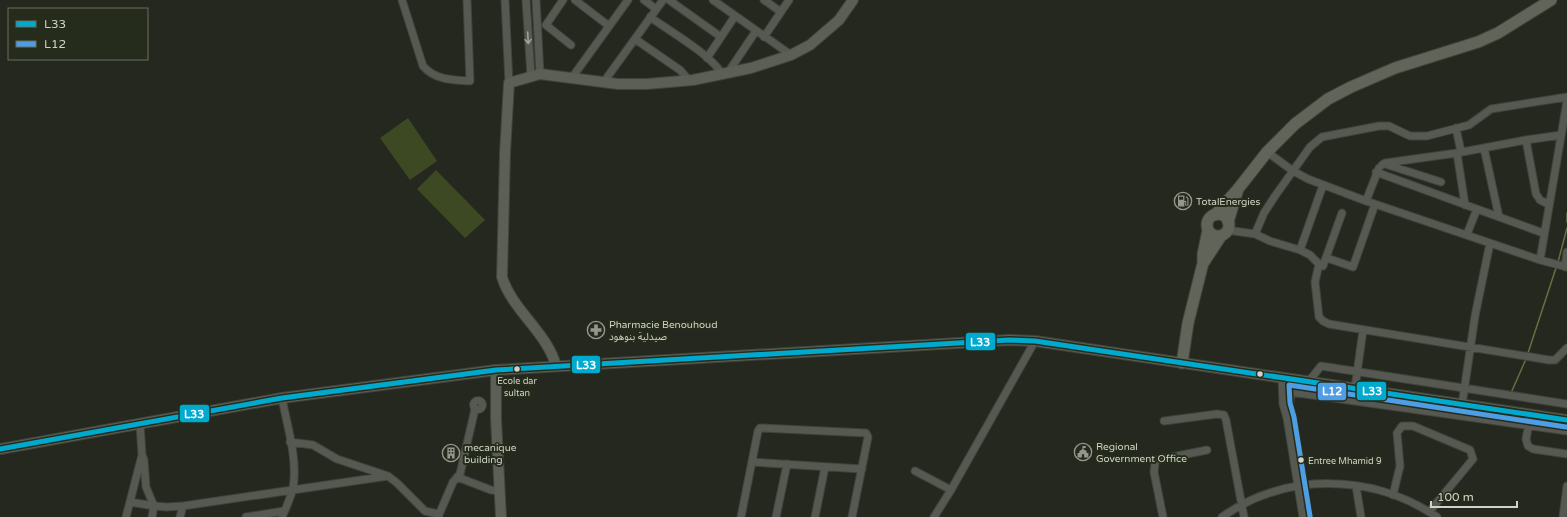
<svg xmlns="http://www.w3.org/2000/svg" width="1567" height="517" viewBox="0 0 1567 517" font-family="'Varela Round','Noto Sans Arabic',sans-serif">
<rect width="100%" height="100%" fill="#25281f"/>
<path fill="#3c4922" d="M408,118L437,161L410,180L380,138Z
M436,170L485,220L465,238L417,189Z"/>
<g fill="none" stroke-linecap="round" stroke-linejoin="round">
<path stroke="#637244" stroke-width="1.5" d="M1567,213V222
M1558,262L1567,228
M1528,353L1556,268
M1511,393L1526,359"/>
<defs>
<path id="street" d="M402,0L423,66C435,80 452,80 470,81L467,0
M505,0L509,83
M526,0L531,76
M536,0L540,74
M563,0L546,25L571,45
M575,0L609,26
M644,0L656,9
M669,0L721,37
M713,0L791,55
M764,0L781,12
M650,17C671,32 710,54 723,75
M764,37L789,0
M635,39L680,70L689,80
M707,58L735,16
M727,74L756,31
M571,79L628,0
M603,83L663,0
M1456,128L1461,152
M1484,148L1499,217
M1267,152L1293,171L1308,179L1366,201L1540,260L1567,101
M1457,153L1465,205
M1382,165L1385,163L1457,153L1526,140
M1388,165L1441,182
M1376,172L1477,209
M1366,201L1379,168
M1548,204L1540,200L1536,194L1526,140L1561,135
M1227,230L1255,234L1270,241L1300,250L1310,255L1319,264L1315,282L1319,317L1323,321L1329,324L1549,360H1555L1567,348
M1255,234L1264,213L1275,196L1310,147L1322,137L1379,126H1389L1410,136H1427L1469,125L1491,109L1567,97
M1467,234L1477,209L1543,233
M1300,250L1323,185
M1327,258L1353,267L1375,204
M1540,260L1567,267
M1319,264L1323,266L1342,213
M1565,267L1567,252
M1282,377L1283,404L1287,418L1303,517
M1309,381L1321,366L1567,404
M1355,388L1363,330
M1291,392L1567,431
M282,398C287,426 298,459 293,488C291,497 286,508 282,517
M473.5 405a4.5 4.5 0 1 1 9 0a4.5 4.5 0 1 1-9 0Z
M1462,405L1475,316L1490,243
M1531,414L1526,439L1528,446L1533,449L1567,454
M1288,418L1290,404L1291,379
M1164,421L1217,414L1224,415L1226,420L1244,517
M290,442L313,445L337,459L388,476L397,483L425,511L438,514
M142,455L144,460L146,487L154,506L167,507L183,506L388,476
M752,462L862,469
M915,471L951,490
M457,477L491,490L499,491
M1356,486L1361,517
M1393,495L1400,466L1397,433L1402,426H1413L1470,450L1473,459L1429,512
M130,502L154,506L152,517
M126,517L142,455L140,424
M180,517L183,506
M246,517L284,511
M438,517L453,482L460,474L475,409
M741,517L758,431L760,428L866,433L868,437L852,517
M776,517L787,464
M815,517L825,467
M934,517L951,490L1035,341
M1163,517L1154,472L1155,463L1157,460L1207,450
M1222,517C1286,472 1372,473 1437,517
M1563,517L1567,486"/>
<path id="secondary" d="M556,366C547,332 512,310 502,277L505,153L509,83L540,74L618,84H647L693,80L751,68L791,55L810,45L839,20L853,0
M496,370V419L501,517
M0,449L282,398L496,370L1009,340L1035,341L1567,420"/>
<path id="primary" d="M1207 225a11 11 0 1 1 22 0a11 11 0 1 1-22 0Z
M1215,215L1238,189L1267,152L1295,124L1328,99L1351,87L1395,68L1478,42L1498,33L1551,0
M1228,222L1238,189
M1204,262L1221,236
M1182,363L1188,323L1203,263V254L1208,230"/>
</defs>
<use href="#street" stroke="#40433b" stroke-width="9"/>
<use href="#secondary" stroke="#40433b" stroke-width="12"/>
<use href="#primary" stroke="#40433b" stroke-width="13"/>
<use href="#street" stroke="#565952" stroke-width="7"/>
<use href="#secondary" stroke="#5c5f55" stroke-width="10"/>
<use href="#primary" stroke="#616559" stroke-width="11"/>
<defs>
<path id="bus-1" d="M0,449L282,398L496,370L1009,340L1035,341L1567,420"/>
<path id="bus-2" d="M1310,516L1294,417L1290,403L1289,385L1566,427"/>
</defs>
<use href="#bus-1" stroke="#262c1b" stroke-width="8"/>
<use href="#bus-2" stroke="#262c1b" stroke-width="8"/>
<use href="#bus-1" stroke="#00a9ce" stroke-width="5"/>
<use href="#bus-2" stroke="#4d9ee5" stroke-width="5"/>
</g>
<defs><path id="oneway-shaft" d="M-6 0H5M1.5-3L5.5 0L1.5 3" fill="none" stroke-width="1.6" stroke-linecap="round" stroke-linejoin="round"/></defs>
<use stroke="#9fa299" href="#oneway-shaft" transform="translate(528 38) rotate(87)"/>
<defs>
<symbol id="fuel-ring" viewBox="-11 -11 22 22"><circle r="9.5" fill="#262c1b" stroke="#94978e" stroke-width="1.5"/><path d="M-5.5-6h7V0h2V4h1.3V-2.5L3-4.5l.8-.8L6-3V5H2.5V1h-1V6h-7ZM-4.2-4.7v3.2H.2V-4.7Z" fill="#94978e"/></symbol>
<symbol id="pharmacy-ring" viewBox="-11 -11 22 22"><circle r="9.5" fill="#262c1b" stroke="#94978e" stroke-width="1.5"/><path d="M-2-6h4v4h4v4h-4v4h-4v-4h-4v-4h4Z" fill="#94978e"/></symbol>
<symbol id="civic-ring" viewBox="-11 -11 22 22"><circle r="9.5" fill="#262c1b" stroke="#94978e" stroke-width="1.5"/><path d="M-.6-6.5H3V-4.5H.6V-3L4-1V1h2V6H-6V1h2V-1L-.6-3ZM-1.2 2.5V6h2.4V2.5Z" fill="#94978e"/></symbol>
<symbol id="building-ring" viewBox="-11 -11 22 22"><circle r="9.5" fill="#262c1b" stroke="#94978e" stroke-width="1.5"/><path d="M-4-6H4V6H1V3H-1V6H-4ZM-2.5-4.3h1.7v1.8h-1.7ZM.8-4.3h1.7v1.8H.8ZM-2.5-1h1.7V.8h-1.7ZM.8-1h1.7V.8H.8Z" fill="#94978e"/></symbol>
</defs>
<g fill-rule="evenodd">
<use href="#fuel-ring" x="1173" y="191" width="20" height="20"/>
<use href="#pharmacy-ring" x="586" y="320" width="20" height="20"/>
<use href="#civic-ring" x="1073" y="442" width="20" height="20"/>
<use href="#building-ring" x="441" y="443" width="20" height="20"/>
</g>
<g fill="#cfd3c9" stroke="#262c1b" stroke-width="1.5">
<circle cx="517" cy="369" r="3.5"/>
<circle cx="1260" cy="374" r="3.5"/>
<circle cx="1301" cy="460" r="3.5"/>
</g>
<g text-anchor="middle" stroke-width="4" stroke-linejoin="round" paint-order="stroke">
<g font-size="9" fill="#cfd3c9" stroke="#262c1b">
<text x="517" y="384">Ecole dar<tspan x="517" dy="12">sultan</tspan></text>
<text x="1308" y="464" text-anchor="start">Entree Mhamid 9</text>
</g>
<g font-size="10" fill="#cfd3c9" stroke="#262c1b" text-anchor="start">
<text x="1196" y="205">TotalEnergies</text>
<text x="609" y="328">Pharmacie Benouhoud<tspan x="609" dy="12">صيدلية بنوهود</tspan></text>
<text x="1096" y="450">Regional<tspan x="1096" dy="12">Government Office</tspan></text>
<text x="464" y="451">mecanique<tspan x="464" dy="12">building</tspan></text>
</g>
</g>
<g stroke="#262c1b" stroke-width="1.5">
<rect x="965" y="332" width="31" height="19" rx="4" fill="#00a9ce"/>
<rect x="571" y="355" width="30" height="19" rx="4" fill="#00a9ce"/>
<rect x="1356" y="381" width="31" height="20" rx="4" fill="#00a9ce"/>
<rect x="1317" y="382" width="30" height="19" rx="4" fill="#4d9ee5"/>
<rect x="179" y="404" width="31" height="19" rx="4" fill="#00a9ce"/>
</g>
<g font-size="11" text-anchor="middle" font-weight="bold" fill="#fff">
<text x="980" y="346">L33</text>
<text x="586" y="369">L33</text>
<text x="1372" y="395">L33</text>
<text x="1332" y="395">L12</text>
<text x="194" y="418">L33</text>
</g>
<rect x="8" y="8" width="140" height="52" fill="#262c1b" stroke="#6a6f61"/>
<rect x="16" y="21" width="20" height="6" fill="#00a9ce" stroke="#6a6f61"/>
<text x="44" y="28" font-size="12" fill="#cfd3c9">L33</text>
<rect x="16" y="41" width="20" height="6" fill="#4d9ee5" stroke="#6a6f61"/>
<text x="44" y="48" font-size="12" fill="#cfd3c9">L12</text>
<path d="M1431 501v6h86v-6" fill="none" stroke="#cfd3c9" stroke-width="2"/>
<text x="1437" y="501" font-size="12" fill="#cfd3c9" stroke="#262c1b" stroke-width="3" paint-order="stroke">100 m</text>
</svg>
